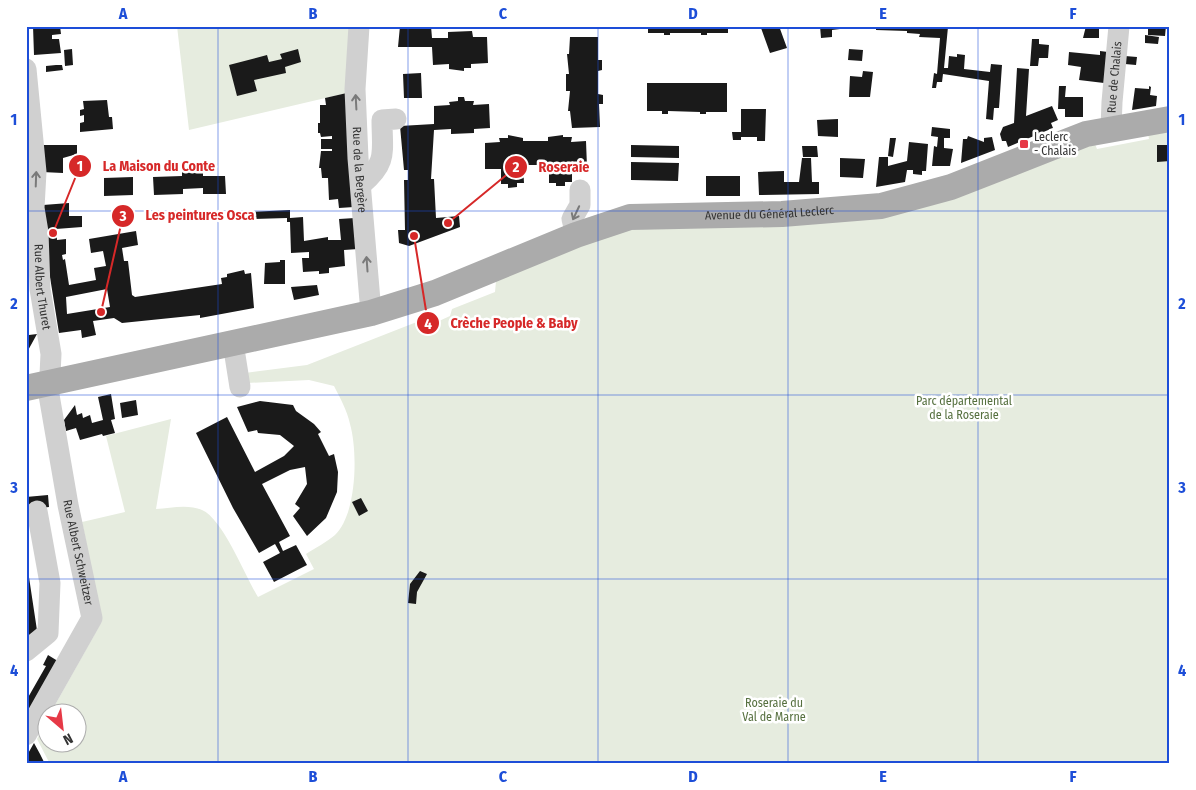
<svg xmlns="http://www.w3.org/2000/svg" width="1196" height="790" viewBox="0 0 1196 790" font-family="'Fira Sans Condensed',sans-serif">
<rect width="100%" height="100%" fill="#fff"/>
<path fill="#e6ecdf" d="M177,26H349L351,92L189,130Z
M1170,131V764H50L37,739L47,719L48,742H78V712H51L102,621L82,522L125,512L106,436L171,419L156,509C171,508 188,504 202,510C223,519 245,576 258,597L314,569L306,554C315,548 327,542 335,535C357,514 358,452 350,424C347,410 340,398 334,386L309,380L247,383L245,373L307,365L432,316L439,321L450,316L452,309L495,292L496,281L617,230L796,223L1095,144L1097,149L1149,139L1148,134Z"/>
<path fill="#1a1a1a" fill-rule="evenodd" d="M33,26H60L61,34L52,35V39H59L61,53L34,55Z
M400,26H431L432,38H448V32L472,31L473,37H487L488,63L471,64V68H464V71L449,69V64L433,65L432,47H398Z
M648,26H728V33H707V35H701V33H670V35H664V33H648Z
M764,26H779L787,48L770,53L761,28Z
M820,26H840V29L832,30V37L821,38Z
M876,26L948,27L944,68H948L949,56L957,57V54L965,55L964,69L990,72L991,64L1002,65L999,108H994L993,120L986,119L989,81L943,74L942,82H937L936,88H932L934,73L937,74L940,38L919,37L920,34L907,33V31L876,30Z
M1086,26H1110V29L1099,28V38H1083Z
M1148,26H1166L1165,36L1148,35Z
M1145,35L1159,37L1158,44L1145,43Z
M570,37H598V60H602V70L598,71V94L603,95V104H599L600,127L572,128L570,111H568L570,91H566V74H569L567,54H569Z
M1032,39H1039V44L1049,45L1048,58H1039L1038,66H1030Z
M72,49L73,65L65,66L64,50Z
M298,49L301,62L285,67L286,73L254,80L257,91L237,96L229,65L267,55L269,62L282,59L280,54Z
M849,49L863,50L862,61L848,60Z
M1100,51L1108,52L1104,83L1079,80L1081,67L1068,65L1069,52L1100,55Z
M1125,56L1137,57L1136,65L1125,64Z
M56,65H62L63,70L46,72V66Z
M1017,68L1029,69L1026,116L1052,106L1058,120L1051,123L1053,128L1008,147L1006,141H1002L1000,134L1003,127L1014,123Z
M863,71L873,72L870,97H849L850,76L862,77Z
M421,73L422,98H404L403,74Z
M647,83H727V112H706V114H700V112L668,111V114H662V111H647Z
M1059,86H1066L1065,97H1083V117H1065V109H1058Z
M1149,86L1151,87L1150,95L1157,96L1156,106L1132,110L1135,88L1149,89Z
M351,92L354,207L339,208L338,199L329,200L328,178H322L321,168H319L321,151H332V149H321V139H332V136L321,137L320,133H318V123H320V105H326L325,98Z
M458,97H464L465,101H474L473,105L489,104L490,128L474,129V133L451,134V129L434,130L431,179H434L436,218L459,216L460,227L409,246L399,243L398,230H405L404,180H408V170H404L400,126L434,124V106L450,105L449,102L458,101Z
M107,100L109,117H112L113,129L80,132V123L84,122V115L80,116V110L84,109L83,101Z
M741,109H766L765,141H757V137H741V140H733L732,132H741Z
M838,119V137L818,136L817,120Z
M932,127L950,129V138H944V148L953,149L950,166H932L934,146L937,147L938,137L931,136Z
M508,135L523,138V141H548V137L563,135V137H572L571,142L586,141L587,167L572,168V182H565V186H556V183H549V165H523L524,183H517V187L508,188V184H501V169H485V143L500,142L499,138H508Z
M968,136L984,142V138L992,137L995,150L961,163L963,139H967Z
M890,138H896L893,157L888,156Z
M909,142L928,144L926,171H922V175L913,174V170H907L905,182L876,187L879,157H888V166L907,161Z
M41,145H77V154L63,158V173L42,172Z
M631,145L679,146V158L631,157Z
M1157,145H1170V161L1157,162Z
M802,146H817L818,157H803Z
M802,158H811L812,182H819V194L759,195L758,172L784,171V182H799Z
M840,158L865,159L863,178L840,177Z
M631,162L679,163L678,181L631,180Z
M182,172H203V176H225L226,194H203V188L183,189V194L154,195L153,177L182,176Z
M706,176H740V196H706Z
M133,177V195L104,196V178Z
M69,203V216H82V227L56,229L57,240L66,239V254L62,255L63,260L65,259L69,285L96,280L94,268L106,266L103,251L91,253L89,239L136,231L138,245L122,248L124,261H128L132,295L135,297L222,284L221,278L227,277V274L244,270L245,274L251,273L254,308L200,318V315L122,323L114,318L93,321L96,335L82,338L81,330L59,333L45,246L43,205ZM107,289L110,307L67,314L66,297Z
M290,210V218L303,217L304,241L328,237V240H341L339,219L355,218L358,249L344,250L345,266L329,268V273L319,274V271L303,272L302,258H309V252L291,253L290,222H287V218L254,219V217H246V212Z
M280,260H285V284H264L265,263L280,262Z
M317,285L319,295L294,300L291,287Z
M26,324L29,335L37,334L26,354Z
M111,394L115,419L111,420L115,433L103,436L102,434L80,440L76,428L66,431L64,420L75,405L77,415L82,413L83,418L90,415L92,423L103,420L98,397Z
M136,400L138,415L122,418L120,403Z
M260,401L293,405L296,411L314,424L321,432L318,434L329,456L334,454L338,472L337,492L326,518L307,536L293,516L300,508L295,504L307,484L305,467L290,470L262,484L290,536L279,542L283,551L296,545L307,565L274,582L263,562L280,553L275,544L259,553L233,508L196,433L227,417L255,472L284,456L294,446L280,435L258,433L257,430L248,432L237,407Z
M48,495L49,507L26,510V497Z
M361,498L368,511L359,516L352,502Z
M27,564L38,637L26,638V565Z
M420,571L427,574L417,592L416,604L408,603L410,584Z
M48,655L61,663L26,726V701L46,666L43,665Z
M34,743L40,754L45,764H26V757Z"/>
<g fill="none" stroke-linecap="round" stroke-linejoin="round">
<g stroke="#d0d0d0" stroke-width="21">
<path id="s1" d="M359,26L355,89L358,158L371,313"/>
<path id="s2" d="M26,69L36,172L34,208L38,232L40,289L51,354L49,395L68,505L92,618L26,735"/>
<path id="s3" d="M1111,128L1112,102L1119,26"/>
<path d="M362,184C388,162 382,152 382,120L396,119"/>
<path d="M576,235L572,219L580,205V190"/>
<path d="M233,343L240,387"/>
<path d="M26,651L48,633L50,583L37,511"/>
</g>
<path stroke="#ababab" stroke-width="26" id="s4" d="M26,388L371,313L435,293L576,235L630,217L782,214L881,206L951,187L1086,134L1170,119"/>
</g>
<defs><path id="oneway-shaft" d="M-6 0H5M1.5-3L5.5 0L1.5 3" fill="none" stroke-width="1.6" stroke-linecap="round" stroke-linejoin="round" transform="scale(1.25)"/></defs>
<g stroke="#7a7a7a">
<use href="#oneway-shaft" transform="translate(356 102) rotate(-93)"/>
<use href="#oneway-shaft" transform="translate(36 179) rotate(-88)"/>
<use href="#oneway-shaft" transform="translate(576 213) rotate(115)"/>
<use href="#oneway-shaft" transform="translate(367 264) rotate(-94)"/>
</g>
<path fill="none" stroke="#1d4ed8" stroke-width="1" stroke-opacity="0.55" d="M218,26V764M408,26V764M598,26V764M788,26V764M978,26V764M26,211H1170M26,395H1170M26,579H1170"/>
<rect fill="#e63946" stroke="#fff" stroke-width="2" x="1019" y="139" width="10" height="10" rx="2.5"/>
<g text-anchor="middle" stroke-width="5" stroke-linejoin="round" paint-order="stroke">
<g font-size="12" fill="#333" stroke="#fff">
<text dy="4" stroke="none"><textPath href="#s3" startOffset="51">Rue de Chalais</textPath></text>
<text dy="4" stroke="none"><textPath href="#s1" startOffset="144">Rue de la Bergère</textPath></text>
<text dy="4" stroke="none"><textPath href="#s4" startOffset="769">Avenue du Général Leclerc</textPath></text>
<text dy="4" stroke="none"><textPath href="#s2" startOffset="219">Rue Albert Thuret</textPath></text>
<text dy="4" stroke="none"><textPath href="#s2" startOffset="488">Rue Albert Schweitzer</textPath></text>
</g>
<g font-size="12" fill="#333" stroke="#fff" text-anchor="start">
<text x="1034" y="141">Leclerc<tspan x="1034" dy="14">- Chalais</tspan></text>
</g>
<g font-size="12" fill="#56703f" stroke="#fff">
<text x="964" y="405">Parc départemental<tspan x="964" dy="14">de la Roseraie</tspan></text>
<text x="774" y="707">Roseraie du<tspan x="774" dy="14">Val de Marne</tspan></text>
</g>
</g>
<path fill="none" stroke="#d62828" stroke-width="2" d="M53 233L80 166M448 223L516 167M101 312L123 216M414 236L428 323"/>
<g fill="#d62828" stroke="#fff" stroke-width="2">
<circle cx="53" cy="233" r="5"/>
<circle cx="448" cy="223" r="5"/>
<circle cx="101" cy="312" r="5"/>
<circle cx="414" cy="236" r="5"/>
<circle cx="80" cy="166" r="12"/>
<circle cx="516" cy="167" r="12"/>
<circle cx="123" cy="216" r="12"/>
<circle cx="428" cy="323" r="12"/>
</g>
<g font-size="15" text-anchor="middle" font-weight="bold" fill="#fff">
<text x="80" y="171">1</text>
<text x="516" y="172">2</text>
<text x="123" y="221">3</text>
<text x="428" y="329">4</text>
</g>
<g font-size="14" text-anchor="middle" font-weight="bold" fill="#d62828" stroke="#fff" stroke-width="5" stroke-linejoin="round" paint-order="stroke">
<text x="159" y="171">La Maison du Conte</text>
<text x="564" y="172">Roseraie</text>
<text x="200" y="220">Les peintures Osca</text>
<text x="514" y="328">Crèche People &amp; Baby</text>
</g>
<rect width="1196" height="790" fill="none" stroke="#ffffff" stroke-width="55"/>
<g transform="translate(62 728) rotate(152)"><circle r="24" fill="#ffffff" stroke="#adadad"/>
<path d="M0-4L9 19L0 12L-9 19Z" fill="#e63946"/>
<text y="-8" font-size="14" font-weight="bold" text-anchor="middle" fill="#333333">N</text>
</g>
<rect x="28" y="28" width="1140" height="734" fill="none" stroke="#1d4ed8" stroke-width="2"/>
<g font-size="16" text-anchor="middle" font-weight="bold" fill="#1d4ed8">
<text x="123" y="19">A</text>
<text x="313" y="19">B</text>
<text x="503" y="19">C</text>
<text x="693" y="19">D</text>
<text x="883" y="19">E</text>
<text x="1073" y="19">F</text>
<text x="14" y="125">1</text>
<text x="1182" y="125">1</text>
<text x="14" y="309">2</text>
<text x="1182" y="309">2</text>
<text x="14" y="493">3</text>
<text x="1182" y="493">3</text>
<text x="14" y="676">4</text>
<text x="1182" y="676">4</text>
<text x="123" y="782">A</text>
<text x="313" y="782">B</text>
<text x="503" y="782">C</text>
<text x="693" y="782">D</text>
<text x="883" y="782">E</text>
<text x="1073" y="782">F</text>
</g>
</svg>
